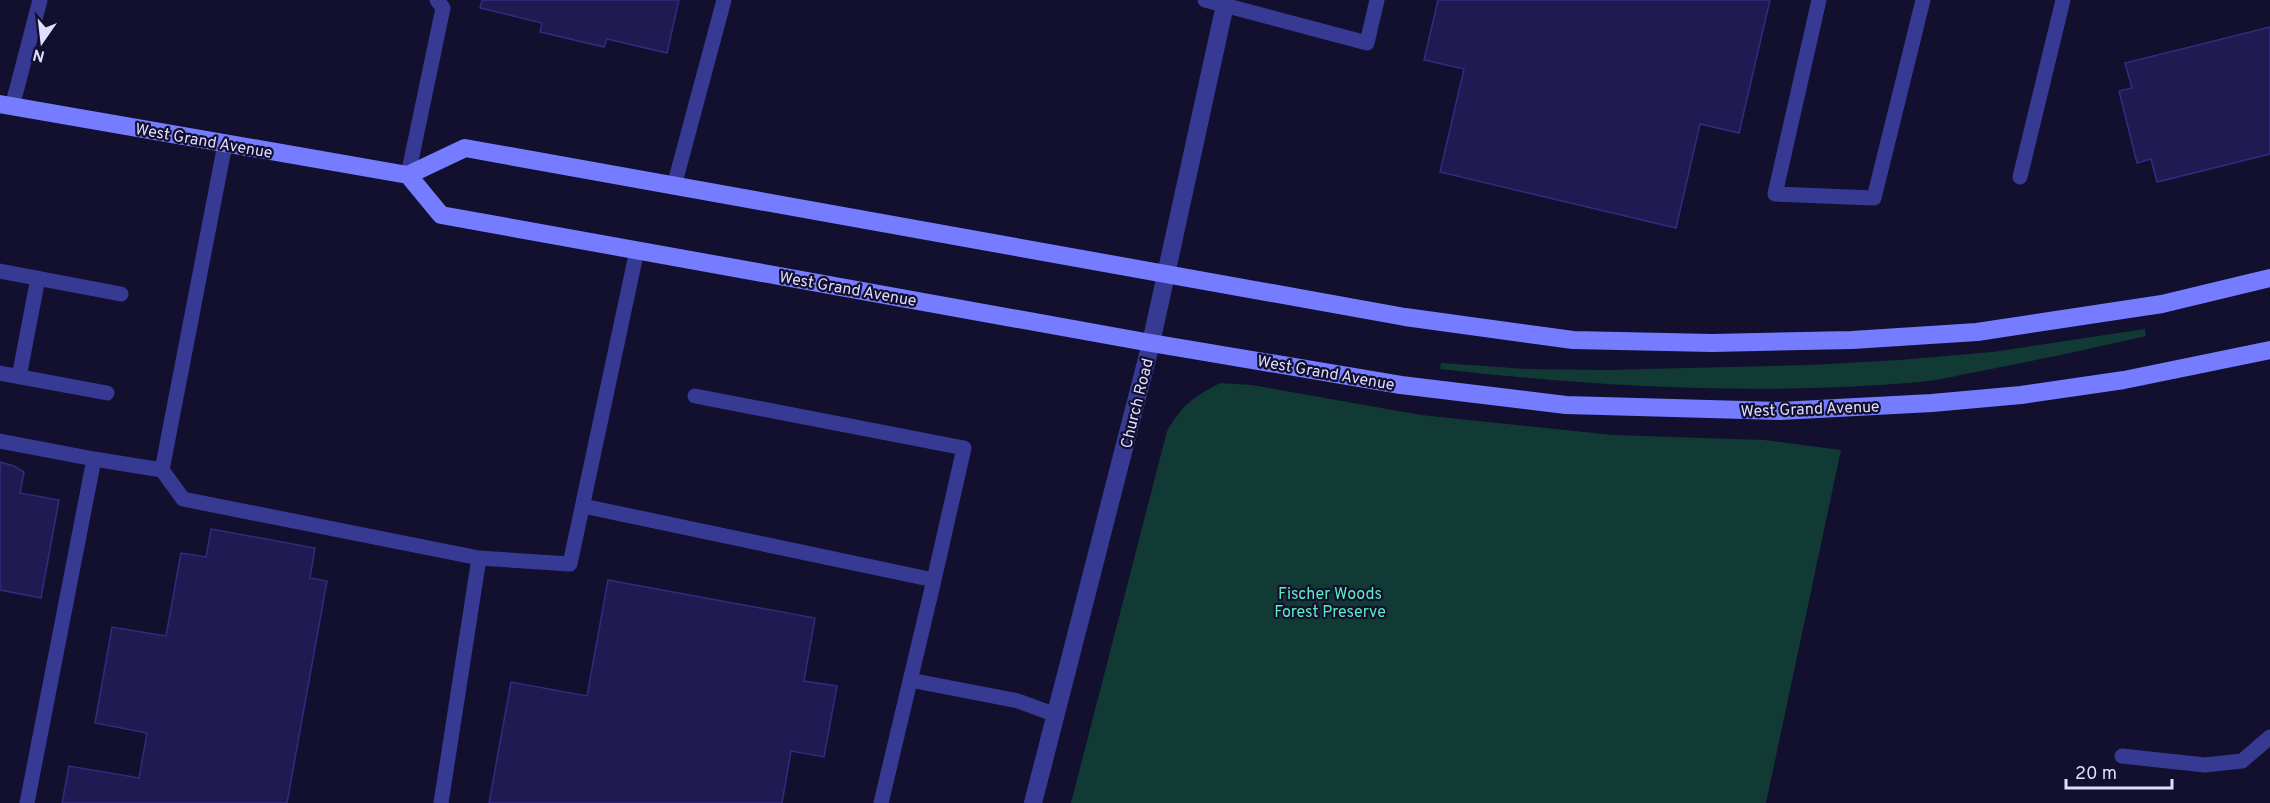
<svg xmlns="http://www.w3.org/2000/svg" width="2270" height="803" viewBox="0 0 2270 803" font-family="Overpass,sans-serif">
<rect width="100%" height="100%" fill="#120f2f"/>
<path fill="#123a35" d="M2145,329L2146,336C2094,348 2043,359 1991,369C1967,373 1943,380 1920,382C1760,396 1599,387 1440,369L1441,363L1527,369L1606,370L1810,365L1899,360L1992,352Z
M1220,383L1252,385L1421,415L1613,435L1764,440L1841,450L1766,803H1071L1167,431C1183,404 1192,398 1220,383Z"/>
<path fill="#211a52" stroke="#342a80" stroke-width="1.5" d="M482,0H679L667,53L607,39L604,47L540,32L542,23L480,8Z
M1438,0H1770L1739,133L1700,124L1676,228L1440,172L1464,69L1424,60Z
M2270,27V154L2157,182L2151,159L2137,163L2119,91L2132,88L2125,63Z
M0,462L14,466L24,472L20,493L59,500L41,598L0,590Z
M211,529L315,548L310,578L327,581L287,803H62L69,766L139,778L147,733L95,723L112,627L166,636L181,553L206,557Z
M608,580L815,618L804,681L837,686L824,757L791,751L782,803H489L511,682L587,696Z"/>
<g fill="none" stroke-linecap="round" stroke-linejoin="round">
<path stroke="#363a92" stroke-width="15" d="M1205,0L1367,43L1377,0
M1819,0L1775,194L1874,198L1923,0
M12,107L40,0
M408,175L443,8L437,0
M2020,177L2063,0
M674,186L724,0
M0,271L121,294
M0,373L107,393
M19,377L38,278
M0,441L94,459
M162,470L183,499L479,558
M583,506L934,580L964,448L695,396
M910,680L1018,701L1056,715
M2122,756L2205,765L2242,761L2270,737
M27,803L94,459L162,470L225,144
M441,803L479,558L570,564L637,250
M881,803L934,580"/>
<path stroke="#363a92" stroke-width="18" d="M1033,803L1151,343L1226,0"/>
<path stroke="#757cff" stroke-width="18" d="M0,104L408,175L465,148L1405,317L1573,340L1712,343L1852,340L1977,332L2162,304L2270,278
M408,175L441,215L1151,343L1401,385L1566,405L1780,411L1932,403L2021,395L2124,380L2270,350"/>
</g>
<g text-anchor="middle" stroke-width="4.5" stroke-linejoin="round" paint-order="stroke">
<g font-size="16" fill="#dfdeff" stroke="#120f2f">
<text transform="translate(204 140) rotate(10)" y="6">West Grand Avenue</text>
<text transform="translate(848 288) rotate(10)" y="6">West Grand Avenue</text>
<text transform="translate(1326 372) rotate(10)" y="6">West Grand Avenue</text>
<text transform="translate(1136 403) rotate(-76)" y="6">Church Road</text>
<text transform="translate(1810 408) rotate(-2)" y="6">West Grand Avenue</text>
</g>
<g font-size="16" fill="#5decbd" stroke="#120f2f">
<text x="1330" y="599">Fischer Woods<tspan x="1330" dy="18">Forest Preserve</tspan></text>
</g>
</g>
<g transform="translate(42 42) rotate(194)" stroke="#120f2f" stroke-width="4.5" paint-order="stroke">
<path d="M0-4.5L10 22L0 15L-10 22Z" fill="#dfdeff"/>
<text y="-9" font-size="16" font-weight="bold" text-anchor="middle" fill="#dfdeff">N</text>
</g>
<path d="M2066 779v9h106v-9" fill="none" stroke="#dfdeff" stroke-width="3"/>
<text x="2075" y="779" font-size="18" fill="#dfdeff" stroke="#120f2f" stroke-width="4.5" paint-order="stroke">20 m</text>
</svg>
